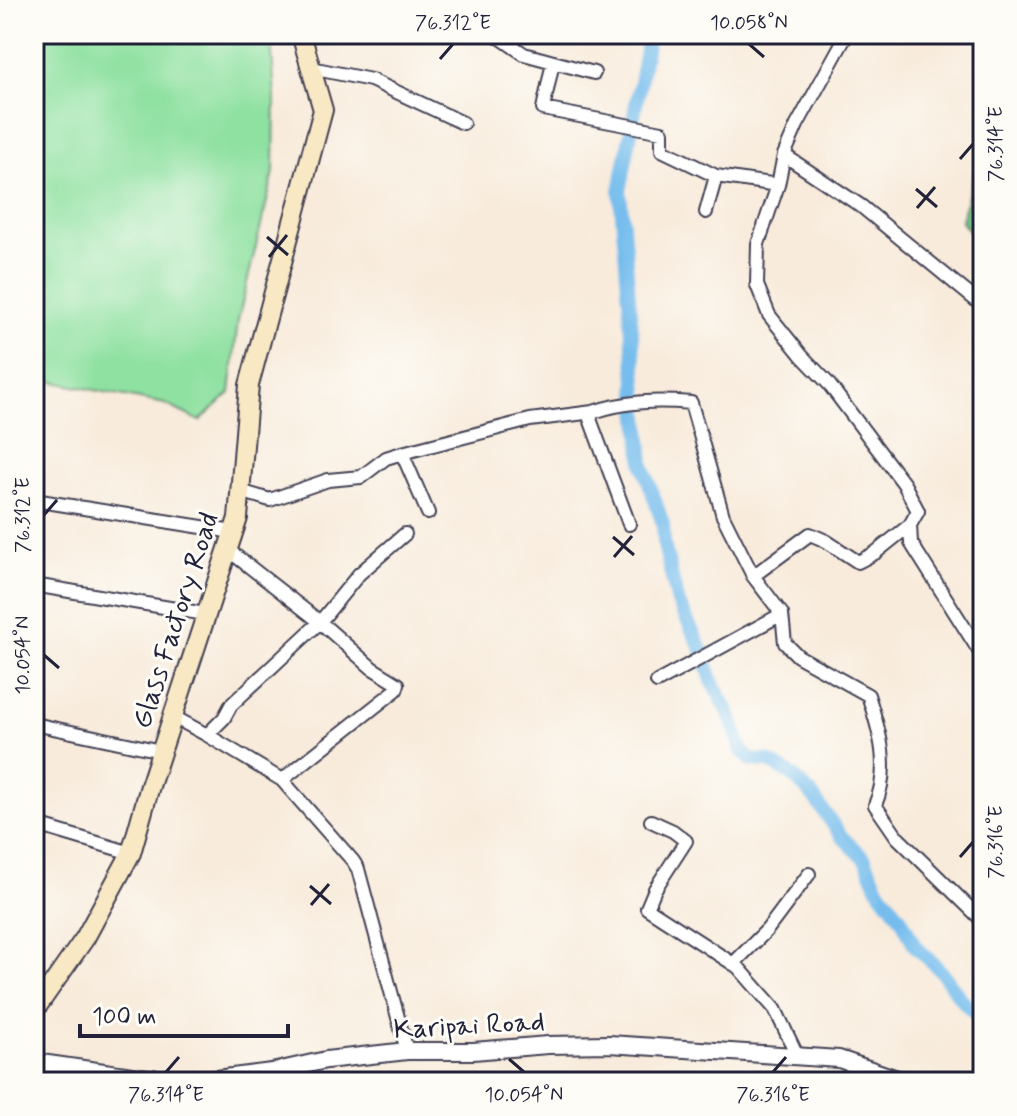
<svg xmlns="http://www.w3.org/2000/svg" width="1017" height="1116" viewBox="0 0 1017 1116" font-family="Mynerve,sans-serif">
<rect width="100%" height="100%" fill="#fdfcf7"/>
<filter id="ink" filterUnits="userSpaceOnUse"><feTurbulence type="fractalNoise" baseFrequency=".0125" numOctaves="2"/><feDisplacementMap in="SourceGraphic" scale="16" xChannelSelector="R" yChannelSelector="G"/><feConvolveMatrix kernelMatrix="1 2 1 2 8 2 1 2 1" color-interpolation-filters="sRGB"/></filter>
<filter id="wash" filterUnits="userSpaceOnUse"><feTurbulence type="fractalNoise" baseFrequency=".006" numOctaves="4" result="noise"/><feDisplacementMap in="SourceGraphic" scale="32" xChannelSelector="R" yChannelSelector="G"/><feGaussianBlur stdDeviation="1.8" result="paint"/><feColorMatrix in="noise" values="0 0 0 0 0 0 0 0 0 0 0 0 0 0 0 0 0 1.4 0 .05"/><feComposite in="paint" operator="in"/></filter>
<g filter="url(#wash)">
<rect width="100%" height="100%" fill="#f8ebdb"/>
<path fill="#8fe1a1" stroke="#58826e" stroke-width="2" d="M34,34H270L271,37L275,98L274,172L238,320L230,393L200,421L165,404L34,378Z"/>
<path fill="#73bf87" stroke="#4a7061" stroke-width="2" d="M983,140V249L961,221Z"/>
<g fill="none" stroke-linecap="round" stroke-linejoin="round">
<path stroke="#76bded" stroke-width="14" d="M649,34L620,191L643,465L663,524L664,545L678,602L703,652L712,681L729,713L742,751L751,760L768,761L792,775L812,795L842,837L865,859L878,888L901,918L915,946L941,971L961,999L983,1021"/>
</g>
</g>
<g filter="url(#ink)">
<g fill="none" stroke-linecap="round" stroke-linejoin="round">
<defs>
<path id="minor" d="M495,34L524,54L594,73
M847,34L797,125L784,155L778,185L758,244L757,285L769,315L802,356L828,383L904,484L918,511L910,525L911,543L983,657
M553,62L543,109L662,132V150L716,176L778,185
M311,68L371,80L463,123
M784,155L861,206L983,306
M706,212L716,176
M402,453L428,513
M240,491L270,500L328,480L361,477L386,458L402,453L530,420L593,412
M34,500L233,532
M629,524L590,419L593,412C626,401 657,400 691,403L723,516L753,576L782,614L785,643L798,656L868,695C880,732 891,768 875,805L897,837L983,921
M405,534L359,574L320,622L231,705L224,718L207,735L282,780L353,861L358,869L407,1051
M227,549L320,622L372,668L398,684L396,690L282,780
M753,576L810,534L826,541L858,562L875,553L910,525
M34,585L205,614
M657,682L782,614
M172,716L207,735
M34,724L161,751
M651,821L673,831L686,841L655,889L647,908L738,967L775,1009L797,1055
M34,824L131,853
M733,964L767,930L809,874"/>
<path id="tertiary" d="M34,1062L139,1077L193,1082L272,1072L326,1060L407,1051H473L548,1045L609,1044L839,1059L906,1082"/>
<path id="secondary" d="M34,1011L85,938L131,853L150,786L238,518L249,385L323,110L301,34"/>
</defs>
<use href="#minor" stroke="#424053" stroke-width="16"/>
<use href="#tertiary" stroke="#424053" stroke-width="20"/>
<use href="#secondary" stroke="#424053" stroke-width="22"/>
<use href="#minor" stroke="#fff" stroke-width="12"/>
<use href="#tertiary" stroke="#fff" stroke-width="16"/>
<use href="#secondary" stroke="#f8e8c3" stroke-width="18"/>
</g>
</g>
<path fill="none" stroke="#22223b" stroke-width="3" d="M749,44L764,57M440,59L453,44M960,159L973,144M916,189L937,207M917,208L935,187M267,237L288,255M269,257L287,235M44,515L57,500M613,537L634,555M614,557L632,536M44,655L59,668M960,857L973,842M310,886L331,904M311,905L329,884M509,1059L524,1072M166,1072L179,1057M773,1072L786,1057"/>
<g text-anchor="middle" stroke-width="6" stroke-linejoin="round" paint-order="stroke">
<g font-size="28" fill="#22223b" stroke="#fdfcf7">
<text transform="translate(174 620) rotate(-72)" y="10">Glass Factory Road</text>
<text transform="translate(469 1024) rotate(-3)" y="10">Karipai Road</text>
</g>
</g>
<rect width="1017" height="1116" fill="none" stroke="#fdfcf7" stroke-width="88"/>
<path d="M80 1024v12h208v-12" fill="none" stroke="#22223b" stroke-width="4"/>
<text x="92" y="1024" font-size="24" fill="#22223b" stroke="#fdfcf7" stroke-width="6" paint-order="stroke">100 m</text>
<rect x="44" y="44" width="929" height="1028" fill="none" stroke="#22223b" stroke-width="3"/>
<g font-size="20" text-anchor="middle" fill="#22223b">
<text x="453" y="29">76.312°E</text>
<text x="749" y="29">10.058°N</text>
<text transform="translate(995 144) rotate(-90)" y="7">76.314°E</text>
<text transform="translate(22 515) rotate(-90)" y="7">76.312°E</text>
<text transform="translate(22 655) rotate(-90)" y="7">10.054°N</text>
<text transform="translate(995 842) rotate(-90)" y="7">76.316°E</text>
<text x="166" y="1101">76.314°E</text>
<text x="524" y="1101">10.054°N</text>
<text x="773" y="1101">76.316°E</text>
</g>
</svg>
